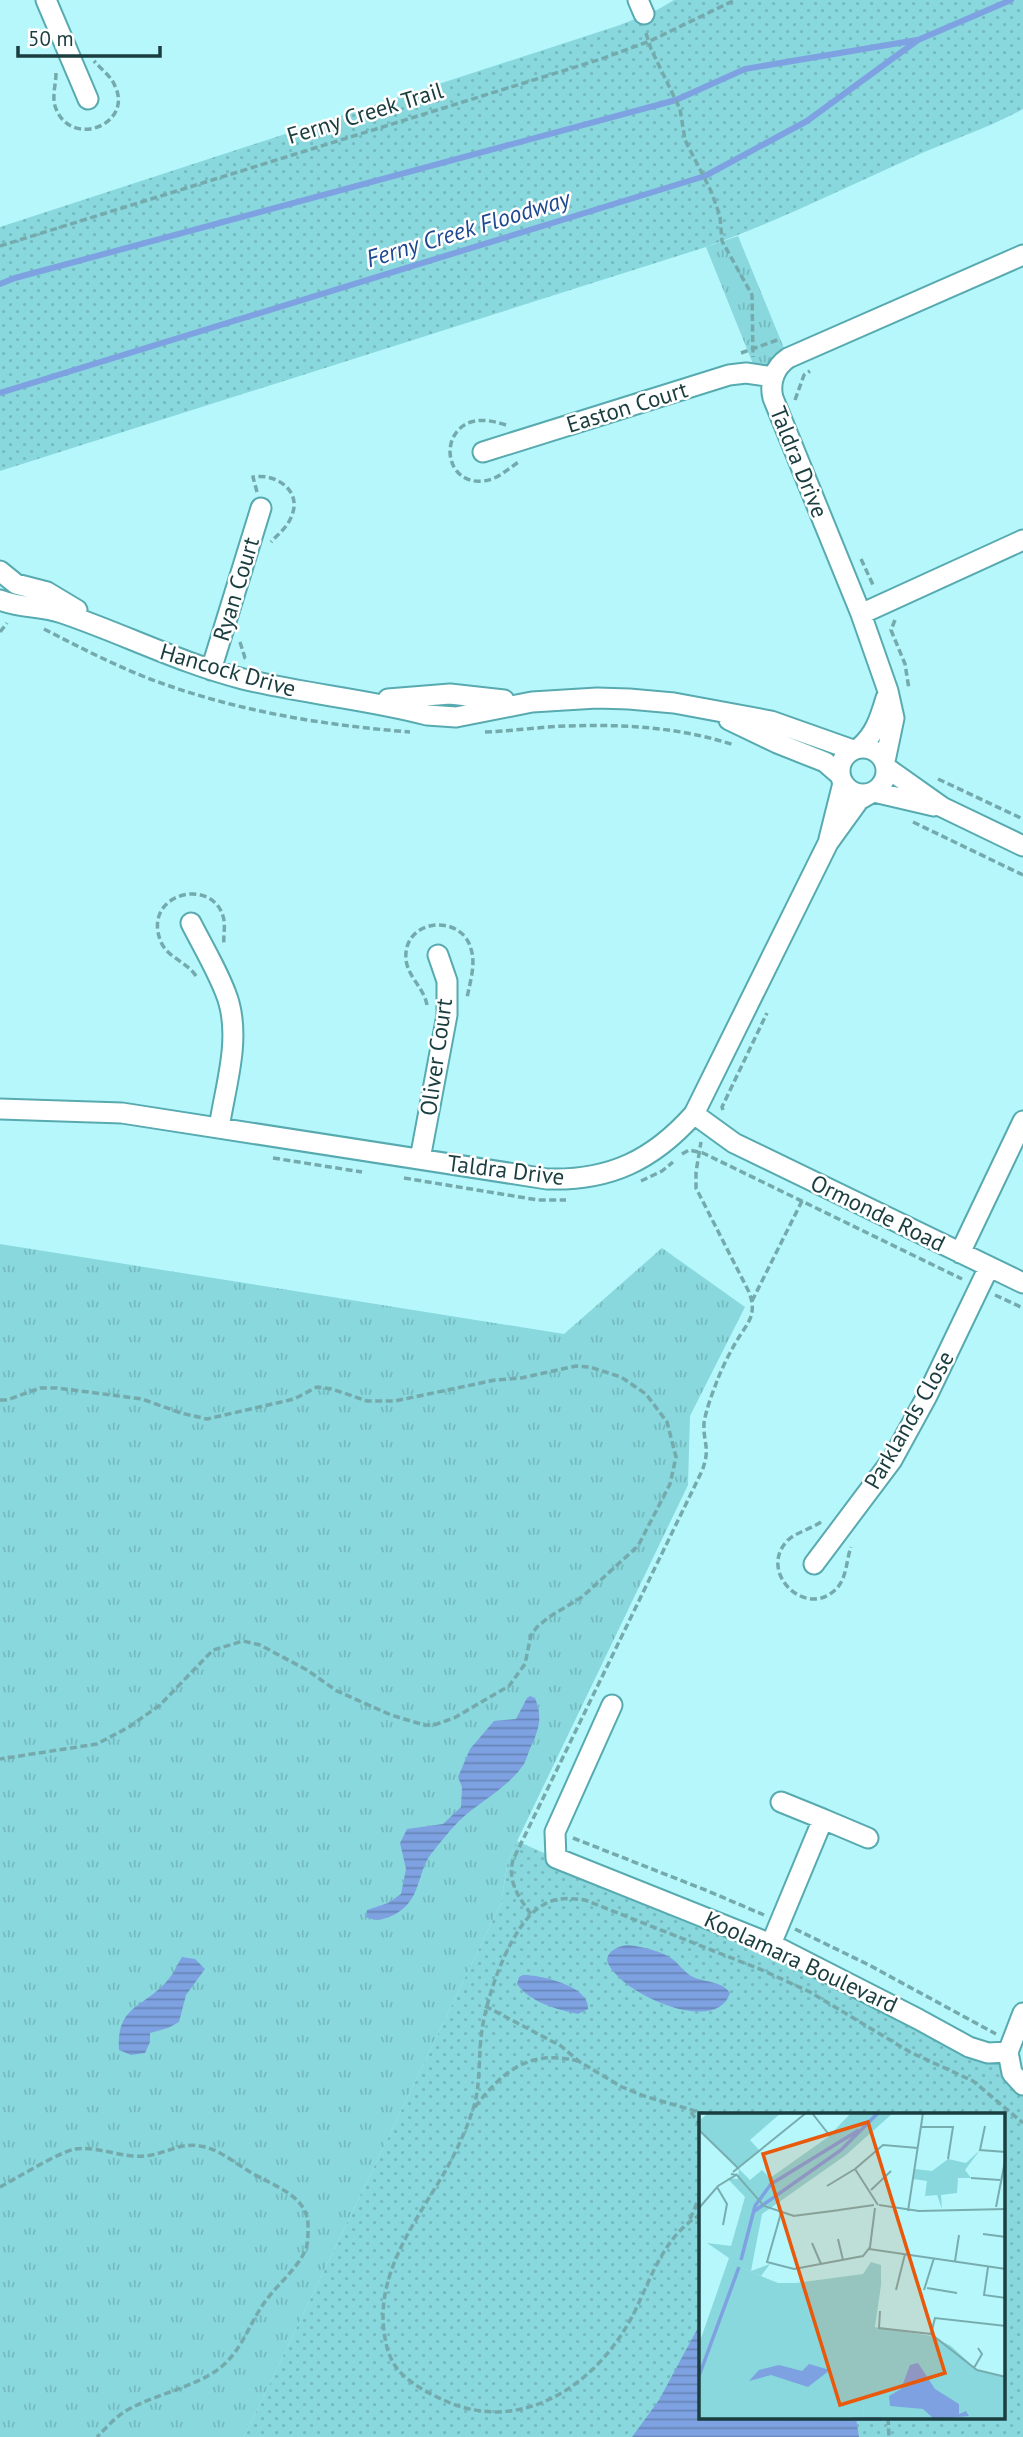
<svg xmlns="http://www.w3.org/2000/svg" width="1023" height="2437" viewBox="0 0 1023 2437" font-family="'PT Sans',sans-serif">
<defs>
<pattern id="grass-tufts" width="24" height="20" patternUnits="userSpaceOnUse" patternTransform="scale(1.75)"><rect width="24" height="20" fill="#88d8dd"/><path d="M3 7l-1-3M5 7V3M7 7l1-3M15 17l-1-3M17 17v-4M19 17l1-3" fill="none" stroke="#75babf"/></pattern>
<pattern id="park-dots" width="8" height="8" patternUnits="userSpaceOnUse" patternTransform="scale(1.75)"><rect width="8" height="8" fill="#88d8dd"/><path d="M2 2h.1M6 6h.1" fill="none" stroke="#75babf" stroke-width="1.8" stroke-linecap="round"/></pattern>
<pattern id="water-rules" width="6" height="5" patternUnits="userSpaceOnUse" patternTransform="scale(1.75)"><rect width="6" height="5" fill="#7ea2e1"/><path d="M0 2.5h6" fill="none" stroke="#6685b8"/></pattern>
</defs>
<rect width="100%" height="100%" fill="#b6f7fb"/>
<path fill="url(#grass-tufts)" d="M738,236L788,358L757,374L706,247Z
M0,1244L564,1334L662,1248L745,1307L690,1416L688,1485L508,1860L501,1903L244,2437H0Z"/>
<path fill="url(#park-dots)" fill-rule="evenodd" d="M674,0H1023V109C987,129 947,141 909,159C842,189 776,222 706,247L0,471V227L620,25L657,10Z
M517,1841L996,2053L1023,2085V2437H244L501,1903L508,1860ZM701,2115H1004V2418H701Z"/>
<path fill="url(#water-rules)" d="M530,1696L535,1698C542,1715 540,1727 532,1744C529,1750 527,1758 524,1764C508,1788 480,1801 459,1821C449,1831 440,1843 431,1854C419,1870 420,1893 405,1907C395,1916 379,1924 366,1917L367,1910L388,1903L401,1894L406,1869L400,1843L407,1829L443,1824L461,1807L462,1787L458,1777L470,1749L494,1721L516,1719L527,1698Z
M628,1945C643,1947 663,1951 675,1961C680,1966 685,1972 691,1976C704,1983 721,1980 730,1993C716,2038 615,1991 607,1960C608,1950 619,1946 628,1945Z
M182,1957L195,1959L205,1969L186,1995L179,2022L168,2028L150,2033V2042L145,2053L131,2055L119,2050C116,2005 144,2008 167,1981C173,1975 177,1965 182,1957Z
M523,1975C541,1975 590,1986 588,2009L578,2014C556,2009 531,2003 517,1984L519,1977Z
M701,2322V2418H856L859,2437H632L659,2400Z"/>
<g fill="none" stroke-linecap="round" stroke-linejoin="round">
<path stroke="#7ea2e1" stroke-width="6" d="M0,284L15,278L676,100L745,69L917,40
M0,393L705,176L807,121L918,40L1011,0"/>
<defs>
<path id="minor" d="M46,0L88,99
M638,0L644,14
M483,452L729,375L746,373L773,377
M0,571L16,584L47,592L77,610
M0,600C19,608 42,606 62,613C124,634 180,663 243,679C304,694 367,699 427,715L456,717L532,702L597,698L629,699L674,703L771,721L853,750
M861,614L1023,540
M211,670L261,508
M388,699L450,694L504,700
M729,720L777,743L825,762L840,775
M840 771a23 23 0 1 1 46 0a23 23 0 1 1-46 0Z
M859,748C875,735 880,718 886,698
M885,761L894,718L888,691L861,614L773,398C769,382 775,367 788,358L1023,255
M887,768L942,807L1023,846
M874,792L934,806
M829,839L843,783
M191,923C202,945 223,980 229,1003C240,1043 225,1088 219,1128
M0,1109L122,1113L547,1179C610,1181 653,1160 694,1114L828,843L859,800L871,793
M694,1114L734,1143L1023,1283
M420,1159L447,1015V981L438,955
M960,1253L1023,1121
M814,1564L892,1460L927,1396L989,1267
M612,1705L555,1832L556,1858L771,1944L918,2019L969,2047L988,2053L1008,2052L1012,2073L1023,2085
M823,1819L868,1838
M771,1944L823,1819L781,1802
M1008,2052L1023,2013"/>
</defs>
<use href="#minor" stroke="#57aaaf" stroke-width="23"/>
<path stroke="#75aaad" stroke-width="3.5" stroke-dasharray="7 3.5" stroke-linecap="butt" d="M646,33L651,49L680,109L685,140L711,191L720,216L722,241L752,295L753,357
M56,73C56,84 52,95 55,106C69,150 134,125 115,86C111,76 101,69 94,61
M0,246L601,59L650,41L735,0
M741,353L780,339
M795,400L804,375L810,371
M506,425C493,421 481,418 468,423C435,439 450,493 492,479C502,475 511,467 520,461
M257,492L253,477C275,473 302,490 292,515C288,527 279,533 271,542
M861,559L874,587
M895,620L891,630L905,664L909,689
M44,629C77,646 110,663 145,677C230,710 320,725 410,732
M0,632L7,623
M240,642L245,658L248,660
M485,732C512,731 539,727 566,726C622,724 680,727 734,745
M938,779L1023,819
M913,822L1023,875
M196,976C187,962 167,957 161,942C141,894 211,876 223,916C226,925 223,935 224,944
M427,1005C424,988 408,977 406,960C402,918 462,913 471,949C476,964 470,982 467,998
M723,1110L722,1107L767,1013
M682,1154L689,1150L703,1153L962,1279
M273,1158L362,1172
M404,1178L538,1200H566
M641,1181L662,1171L673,1162
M995,1295L1023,1308
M752,1301L803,1199
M0,1400H7L40,1388H57L142,1399L181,1413L207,1419L294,1399L317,1387L332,1389L367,1401H395L495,1380L521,1378L576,1366L590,1367L621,1377L646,1394L667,1422L676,1457L670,1484L638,1546L582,1597L549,1617L537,1627L531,1635L525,1664L509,1686L454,1718L434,1725H424L391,1715L337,1691L307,1670L260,1645L243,1641L213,1650L160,1705L129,1727L97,1744L0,1759
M821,1522C811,1529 797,1532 788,1540C756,1572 807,1621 837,1588C847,1577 846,1561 851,1547
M573,1838L708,1891L764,1915
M531,1914C519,1898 507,1881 513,1860L702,1471C711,1447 703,1444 704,1423C706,1410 712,1394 717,1381C722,1368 729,1354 736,1342C747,1323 758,1316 749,1292L696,1188V1172L701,1142
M795,1929L869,1965L996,2034
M485,2006L561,2046L580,2062L622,2087L644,2096L709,2115
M475,2107C503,2071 529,2049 578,2061
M691,2112L701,2127
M0,2187C17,2178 59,2152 75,2149C99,2146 121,2158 144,2156C163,2155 180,2142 200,2146C217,2148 232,2161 247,2170C269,2185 310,2194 308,2228C308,2235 308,2242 306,2249C297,2269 280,2282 267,2299C247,2325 242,2356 211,2374C186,2389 155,2395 129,2409C116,2416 107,2427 97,2437
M701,2214C664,2236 652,2276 634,2313C614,2352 583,2386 541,2403C510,2415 479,2415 448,2402C432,2395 416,2387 403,2375C392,2365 387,2351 385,2338C373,2274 418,2219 447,2168C457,2150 467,2128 473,2109C481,2087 478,2055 482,2030C487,1995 511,1923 543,1905C556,1897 571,1898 585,1900L762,1970L810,1992L910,2052L973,2081L1023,2123
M690,2219L701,2194
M888,2418L889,2437"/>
<use href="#minor" stroke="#fff" stroke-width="19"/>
</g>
<g text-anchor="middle" stroke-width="5" stroke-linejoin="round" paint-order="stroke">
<g font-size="23" fill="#1a3d3f" stroke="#fff">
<text transform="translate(365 113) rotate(-17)" y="8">Ferny Creek Trail</text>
<text transform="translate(627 407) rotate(-17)" y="8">Easton Court</text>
<text transform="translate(799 462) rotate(68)" y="8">Taldra Drive</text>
<text transform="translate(236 589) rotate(-73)" y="8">Ryan Court</text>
<text transform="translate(228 670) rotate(16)" y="8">Hancock Drive</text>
<text transform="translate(436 1057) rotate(-82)" y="8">Oliver Court</text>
<text transform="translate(506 1170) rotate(7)" y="8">Taldra Drive</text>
<text transform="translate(878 1213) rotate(26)" y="8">Ormonde Road</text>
<text transform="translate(909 1420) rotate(-60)" y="8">Parklands Close</text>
<text transform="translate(801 1962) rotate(25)" y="8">Koolamara Boulevard</text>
</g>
<g font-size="24" font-style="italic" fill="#1e4891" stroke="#fff">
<text transform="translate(468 229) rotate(-17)" y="8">Ferny Creek Floodway</text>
</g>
</g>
<g transform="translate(699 2113)">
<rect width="306" height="306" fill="#b6f7fb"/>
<path d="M172,149L182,152V172L163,304L0,306V263L40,154L79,170H97L164,161Z" fill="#88d8dd"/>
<path d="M9,0H82L51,27L61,38L40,55L0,17V8ZM152,0H194L147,42L63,101L52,158L71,151L62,163L40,154L0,263V231L30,145L8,130L32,133L46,84L28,65L39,66L40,56L51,67L63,57L71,65L129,24ZM281,37L266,57L272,65H259L258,80L242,82L243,96L238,82L226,83L228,68L214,66L216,56L233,58L249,46L267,50ZM175,214L233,223L252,233L278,257L306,264V306H156L163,304Z" fill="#88d8dd"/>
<path d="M15,0H58L65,9L31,36L7,13Z" fill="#88d8dd"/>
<path d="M219,250L236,276L260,291V301L267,298L270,303L235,306L224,296L191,293L190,283L202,276L211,252ZM110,251L131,257L109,274L72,262L50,268L60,257L80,252L103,258Z" fill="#7ea2e1"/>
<path fill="none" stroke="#7ea2e1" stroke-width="3.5" d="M54,99L142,37L179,0M42,147L56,93L72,71L160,17M0,263L40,154M153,306H183"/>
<path fill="none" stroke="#78adb0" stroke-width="2" d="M113,0L131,23M286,13L281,37L307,39M222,14H254L249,46M0,17L40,56M156,56L184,32L219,35M156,56L179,92M34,59L107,0M37,61L65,93L95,103M272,65L301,67M128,73L156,56M18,74L28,91L24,112M172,77L192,58M180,92L220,98L307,96M297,94L307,43M0,95L19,73L37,62L32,61M140,97L175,92M209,98L224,0M82,100L68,149L95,156L164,143L171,134L176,95M94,103L141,97M284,121L307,124M139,126L144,147M113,130L122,151M170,136L307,156M256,148L260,122M289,154L285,182L307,185M228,175L258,180M197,177L206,141M225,177L235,145M181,198L180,215L232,221L278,257L307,264M232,221L236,205L307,213M275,255L283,241L279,235"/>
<path fill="#e8590c" fill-opacity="0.15" stroke="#e8590c" stroke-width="3.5" d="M169,9L246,260L141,292L64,41Z"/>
<rect width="306" height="306" fill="none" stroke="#1a3d3f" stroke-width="3.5"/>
</g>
<path d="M18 46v10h142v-10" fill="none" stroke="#1a3d3f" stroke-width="3.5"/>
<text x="28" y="46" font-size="21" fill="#1a3d3f" stroke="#ffffff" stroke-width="5" paint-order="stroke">50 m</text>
</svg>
